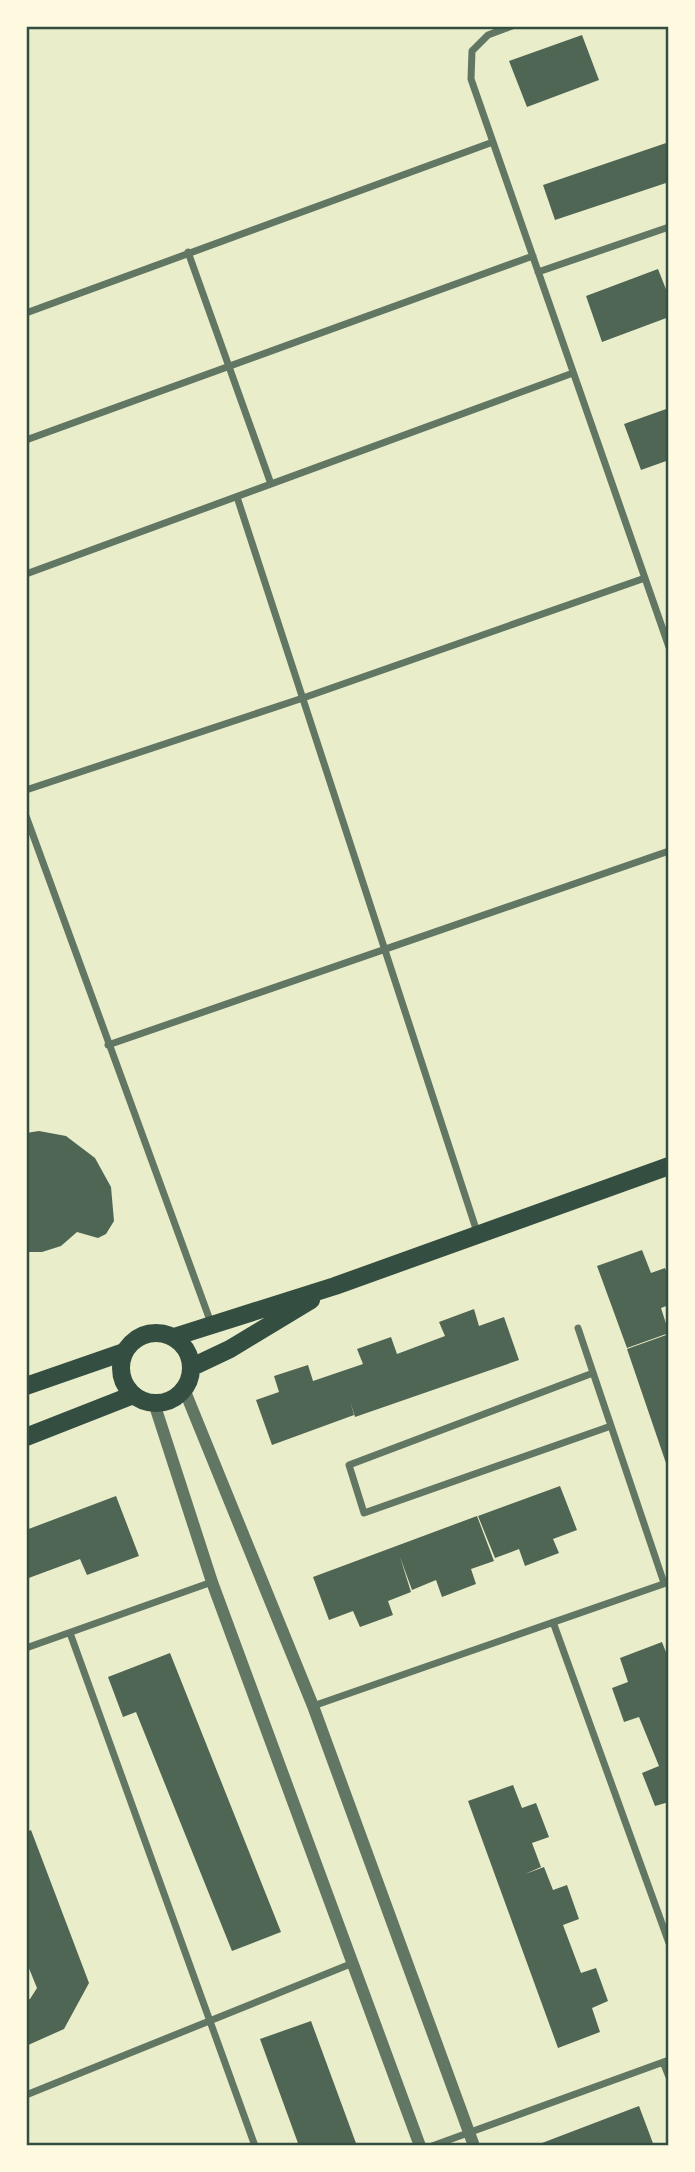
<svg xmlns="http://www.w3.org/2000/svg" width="695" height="2172" viewBox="0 0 695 2172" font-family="Merriweather,serif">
<rect width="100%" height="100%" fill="#e9edc9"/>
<path fill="#4f6655" d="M582,35L599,80L527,107L509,61Z
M669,142V182L555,220L543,185Z
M658,269L669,297V317L602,342L586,296Z
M669,408V460L641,470L624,424Z
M39,1131L66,1136L95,1158L111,1187L114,1221L106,1234L98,1238L77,1232L61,1246L42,1252H26V1133Z
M642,1250L651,1273L665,1268L669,1278V1305L661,1308L669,1333L627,1348L597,1266Z
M474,1309L479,1326L504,1317L519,1360L355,1417L350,1401L354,1415L272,1445L256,1400L279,1392L274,1376L308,1365L313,1381L363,1364L357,1349L391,1337L397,1354L445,1336L439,1322Z
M669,1334V1469H668L627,1349Z
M560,1486L577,1530L553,1539L559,1553L525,1566L519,1549L495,1558L478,1516Z
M116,1496L139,1556L87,1575L80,1559L26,1579V1530Z
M477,1516L494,1561L471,1569L476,1584L442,1597L436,1580L412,1590L400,1557L411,1592L388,1601L393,1615L360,1627L353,1611L329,1620L313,1577Z
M662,1642L669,1660V1802L655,1806L642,1773L659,1766L639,1717L624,1722L612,1688L628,1682L620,1658Z
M170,1653L281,1932L232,1951L136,1712L123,1717L108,1677Z
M513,1785L522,1808L536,1803L549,1837L532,1843L541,1867L525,1874L544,1867L553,1890L567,1885L579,1919L563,1925L581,1973L596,1968L608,2001L592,2008L600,2032L558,2048L468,1801Z
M31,1830L89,1983L64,2029L26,2046V2000L30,1999L37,1988L26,1961V1832Z
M311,2021L357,2146H299L260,2039Z
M639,2106L654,2146H542V2143Z"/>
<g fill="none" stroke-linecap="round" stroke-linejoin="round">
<path stroke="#617663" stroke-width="7" d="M512,26L488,35L472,51L471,79L669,647
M188,252L271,484
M538,272L669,227
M26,313L493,142
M26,440L533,256
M237,497L478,1235
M26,574L573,373
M26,790L303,698L645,578
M26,816L211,1323
M108,1045L669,851
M578,1328L664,1583
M593,1373L349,1465L364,1513L611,1426
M553,1622L669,1943
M70,1633L255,2146
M26,1648L212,1582
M313,1706L669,1582
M663,2062L669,2077
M26,2095L353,1963
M432,2146L669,2060"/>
<path stroke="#617663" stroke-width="12" d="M184,1389L313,1706L474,2146
M154,1403L212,1582L420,2146"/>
<path stroke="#344e41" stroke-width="18" d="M121 1368a35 35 0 1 1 70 0a35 35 0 1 1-70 0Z
M174,1337L335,1286L669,1166
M192,1367L230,1349L311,1300
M26,1386L124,1352
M26,1437L133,1395"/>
</g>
<rect width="695" height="2172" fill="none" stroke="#fefae0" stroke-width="56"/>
<rect x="28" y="28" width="639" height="2116" fill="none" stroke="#344e41" stroke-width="2.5"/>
</svg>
